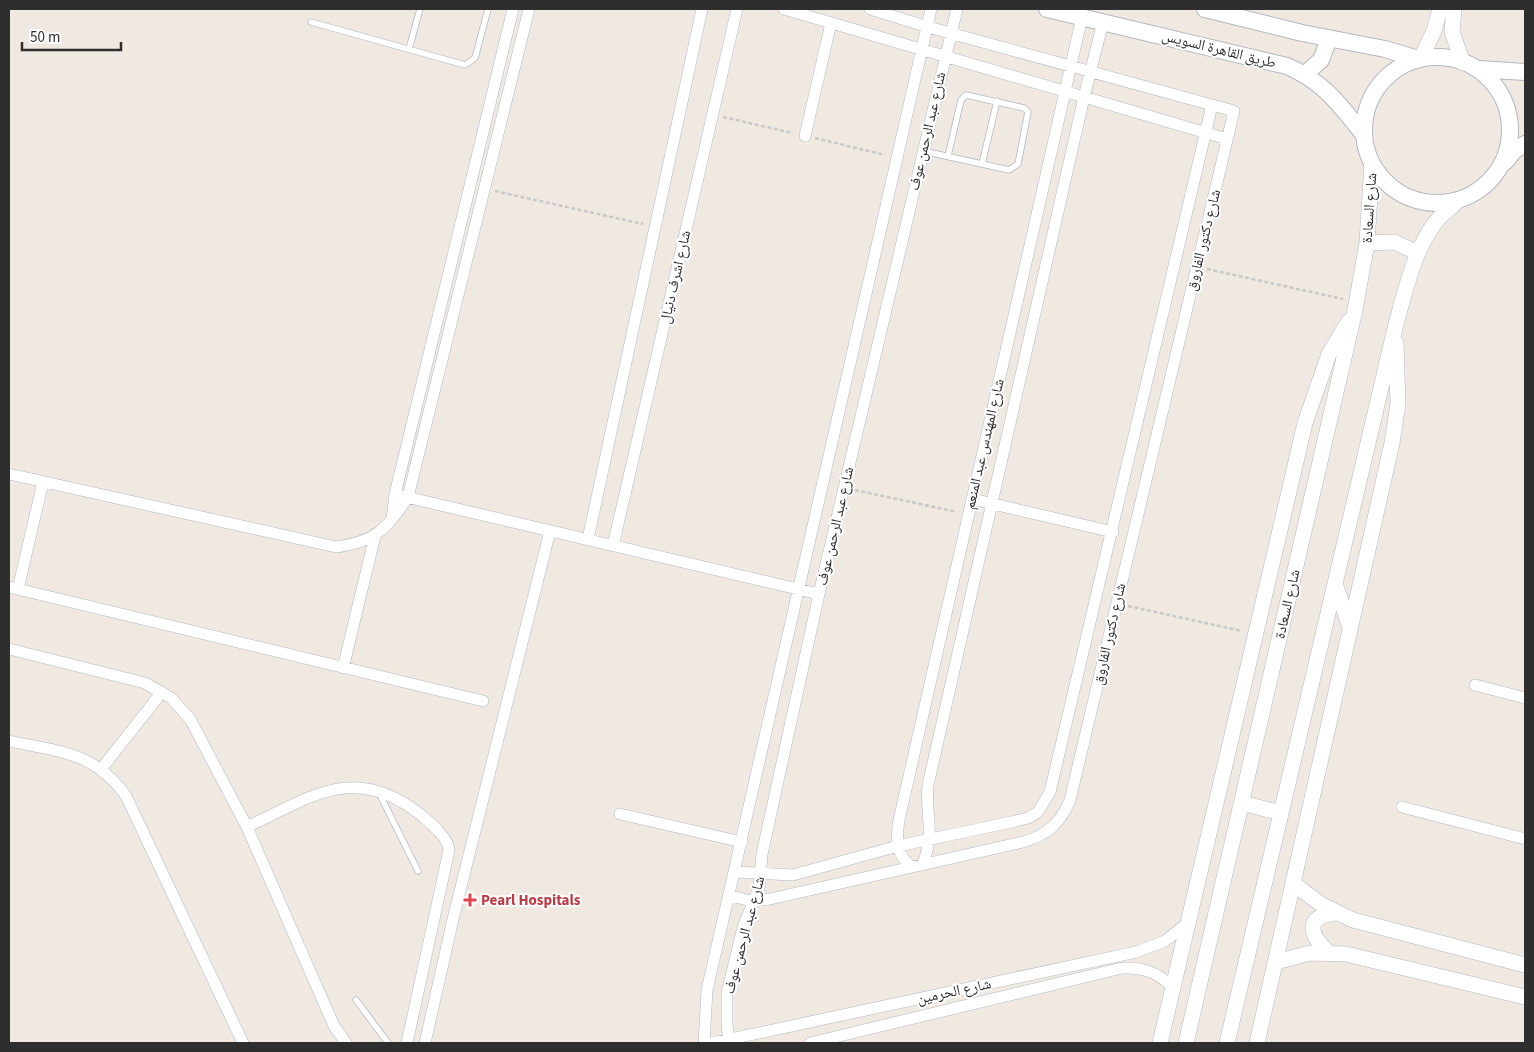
<svg xmlns="http://www.w3.org/2000/svg" width="1534" height="1052" viewBox="0 0 1534 1052" font-family="'Source Sans 3','Noto Naskh Arabic',sans-serif">
<rect width="100%" height="100%" fill="#efe9e1"/>
<g fill="none" stroke-linecap="round" stroke-linejoin="round">
<defs>
<path id="service" d="M311,22L465,65L475,58L488,9
M409,49L420,9
M923,151L1009,170L1018,164L1028,112L1024,108L966,95L961,100L948,156
M982,164L997,101
M379,793L418,871
M356,1000L388,1043"/>
<path id="minor" d="M784,9L1227,139
M805,136L831,23
M9,474L336,547C375,542 387,529 408,497L529,9
M402,496L819,594
M972,499L1113,532
M392,519L395,494L513,9
M588,539L702,9
M613,546L737,9
M9,587L483,701
M18,589L43,482
M9,649L145,683L171,698L190,719L247,827L334,1026L346,1043
M343,668L375,536
M1475,685L1525,698
M9,741C59,752 94,751 126,796L243,1043
M102,768L162,692
M1402,807L1525,839
M620,814L742,842
M247,827C311,797 355,762 421,815C430,823 448,837 449,850L407,1043
M922,865C936,835 925,815 928,785L1084,97L1103,22
M912,867C896,856 896,838 899,820L1082,17
M736,872L793,875L898,846L1016,821L1028,818L1038,812L1050,792L1212,105
M730,896L752,901L770,899L1023,842C1047,835 1060,824 1070,800L1234,111L928,27L870,9
M425,1043L454,915L550,531
M704,1043L707,990L931,9
M712,1043L1136,952L1165,941L1189,922
M729,1043L727,1024V993L743,927L759,888L762,854L819,594L957,9
M810,1043L1122,968C1144,967 1159,973 1173,988"/>
<path id="tertiary" d="M1454,9L1452,32L1463,63
M1421,58L1434,31L1440,9
M1367,243L1394,242L1418,253
M1335,583L1350,628
M1242,803L1281,813
M1294,884L1322,905L1353,920L1525,965
M1328,952C1308,933 1305,916 1337,913
M1276,962L1310,953L1346,954L1525,997
M1160,1043L1305,423L1329,354L1348,322
M1186,1043L1355,310L1367,243L1372,163
M1227,1043L1396,324C1405,292 1416,242 1440,217C1446,211 1454,205 1460,199
M1257,1043L1392,443L1398,404L1396,343"/>
<path id="secondary" d="M1047,9L1287,66C1324,82 1339,104 1364,135
M1205,9L1302,33L1385,49L1418,59
M1364 130a73 73 0 1 1 146 0a73 73 0 1 1-146 0Z
M1479,69L1525,72
M1305,74L1321,60L1329,39
M1505,162L1514,151L1525,144"/>
</defs>
<use href="#service" stroke="#b4b7c1" stroke-width="7"/>
<use href="#minor" stroke="#b4b7c1" stroke-width="12"/>
<use href="#tertiary" stroke="#b4b7c1" stroke-width="16"/>
<use href="#secondary" stroke="#b4b7c1" stroke-width="18"/>
<path stroke="#c9c9c9" stroke-width="2.5" stroke-dasharray="4 2.5" stroke-linecap="butt" d="M723,117L793,133
M815,138L885,155
M495,191L643,224
M1207,269L1343,299
M855,490L957,512
M1128,606L1242,631"/>
<use href="#service" stroke="#fff" stroke-width="5.5"/>
<use href="#minor" stroke="#fff" stroke-width="11"/>
<use href="#tertiary" stroke="#fff" stroke-width="15"/>
<use href="#secondary" stroke="#fff" stroke-width="16"/>
</g>
<path fill="#e0444e" stroke="#fff" stroke-width="2" d="M467.5 892.5h5v5h5v5h-5v5h-5v-5h-5v-5h5z"/>
<g text-anchor="middle" stroke-width="4" stroke-linejoin="round" paint-order="stroke">
<g font-size="15" fill="#2e2e2e" stroke="#fff">
<text transform="translate(1219 49) rotate(14)" y="5">طريق القاهرة السويس</text>
<text transform="translate(927 131) rotate(-77)" y="5">شارع عبد الرحمن عوف</text>
<text transform="translate(1369 208) rotate(-86)" y="5">شارع السعادة</text>
<text transform="translate(1203 240) rotate(-76)" y="5">شارع دكتور الفاروق</text>
<text transform="translate(675 277) rotate(-77)" y="5">شارع اشرف دنيال</text>
<text transform="translate(984 444) rotate(-77)" y="5">شارع المهندس عبد المنعم</text>
<text transform="translate(835 526) rotate(-77)" y="5">شارع عبد الرحمن عوف</text>
<text transform="translate(1287 604) rotate(-77)" y="5">شارع السعادة</text>
<text transform="translate(1109 634) rotate(-77)" y="5">شارع دكتور الفاروق</text>
<text transform="translate(744 935) rotate(-75)" y="5">شارع عبد الرحمن عوف</text>
<text transform="translate(954 991) rotate(-12)" y="5">شارع الحرمين</text>
</g>
<g font-size="15" font-weight="bold" fill="#be3a42" stroke="#fff" text-anchor="start">
<text x="481" y="905">Pearl Hospitals</text>
</g>
</g>
<rect width="1534" height="1052" fill="none" stroke="#2e2e2e" stroke-width="20"/>
<path d="M22 42v8h99v-8" fill="none" stroke="#2e2e2e" stroke-width="2.5"/>
<text x="30" y="42" font-size="15" fill="#2e2e2e" stroke="#ffffff" stroke-width="4" paint-order="stroke">50 m</text>
</svg>
